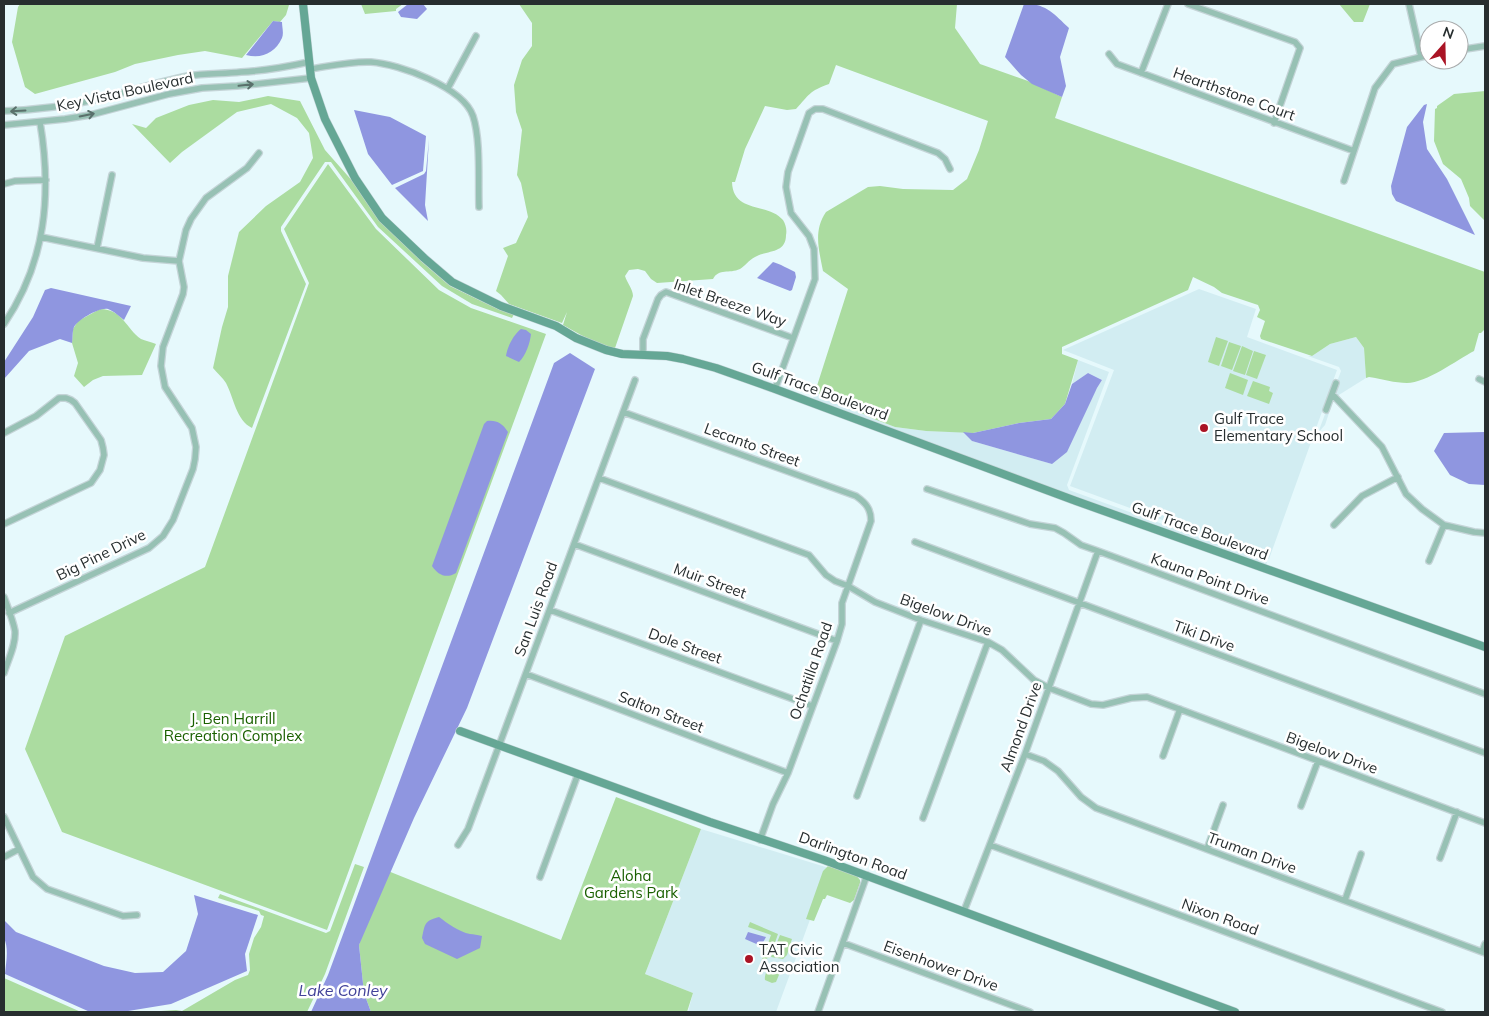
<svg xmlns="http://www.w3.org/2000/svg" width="1489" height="1016" viewBox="0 0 1489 1016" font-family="Mulish,sans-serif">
<rect width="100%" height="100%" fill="#e6f9fc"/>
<path fill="#d2edf2" d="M1199,289L1256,309L1247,337L1337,370L1269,559L1070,486L1114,370L1063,350Z
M1356,337L1364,348L1366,378L1334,398L1325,425L1318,433L1341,371L1339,367L1308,356H1312L1330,344Z
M1078,360L1109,372L1067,485L1069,490L1267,562L1266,565L1077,497L813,399L815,392L828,397L874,419L895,427L926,431L963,432L972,441L1052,464L1102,380L1088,373L1072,384Z
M701,829L829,868L776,1012H688L693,993L645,974Z"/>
<path fill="#abdca0" d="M20,4H285L289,5L286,15L280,22L273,21L242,58L205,51L178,55L135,64L115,72L35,94L25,87L12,42L18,7Z
M361,4H403L396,9V11L365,14Z
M519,4H957L955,28L980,64L1028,81L1062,97L1055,118L1485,272V329L1481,333H1479L1474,351C1457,360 1426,383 1407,383C1395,383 1382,379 1369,377L1366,378L1364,348L1356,337L1330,344L1312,356L1261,339L1260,336L1265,321L1257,317L1260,310L1258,305L1222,293L1214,287L1193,277L1188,290L1062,347V354L1078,360L1065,404L1051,419L1019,423L973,433L926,431L895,427L874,419L828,397L815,392L848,289L823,271C819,250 813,231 826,212L868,187L880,186L903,189L953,190L967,179L979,150L988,121L836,65L829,84C809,91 809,95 796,109L787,110L765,106L745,149L735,182H732C733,214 768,202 783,220C786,225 787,230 786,235C786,254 767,250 755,257C749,260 745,266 740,269C729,274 719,268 713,279L657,283L651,279L645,271L638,269L629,270L625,276C627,283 633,289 633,296L615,348C596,345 580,334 563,325L567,312L562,323L509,304L501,295L496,291L508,256L503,248L516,243L528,217L521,183L517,175L522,130L516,112L514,85L522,60L532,46V23Z
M1339,4H1370L1363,22H1354Z
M1485,91V221L1470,206L1469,198L1461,179L1443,164L1434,141L1435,109L1437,108V106L1454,94Z
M268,96L300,101L325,150L355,184L379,220L421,261L450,286L500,310L514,314L512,318L472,304L442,286L378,227L331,162H325L281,227V231L306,284L252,428C236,420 234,398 226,383C223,378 217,373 213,368L222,327L228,307V276L239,232L266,206L300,182L313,158L309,133L297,118L271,104L237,112L182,152L170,163L132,124L146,128L156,118L189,105L213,100L239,102Z
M328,164L376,229L439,290L471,308L546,334L327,930L62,832L25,749L65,636L205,567L309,283L284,229Z
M100,309C123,309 126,329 141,339C145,341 152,342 156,344L142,375L103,376L93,380L84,387L74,376L78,363L72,343L73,329L78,321Z
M1216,337L1228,341L1219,366L1208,362Z
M1229,342L1241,346L1232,370L1221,366Z
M1242,346L1253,351L1245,375L1233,371Z
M1254,351L1266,355L1257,379L1246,375Z
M1230,373L1248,380L1243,395L1225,388Z
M1253,381L1270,387L1269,391L1273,393L1269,404L1247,396Z
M616,797L701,829L645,974L693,993L687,1012H371L364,993L359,945L383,869L561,940Z
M355,864L364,867L325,974L307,1012H146L176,1010L182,1011L235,980L248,975L250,970L249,954L254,938L261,927L264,916L261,915L259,911L218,898L220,894L326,933L330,931Z
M828,866L856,875L860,880V883L854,900L850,903L827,895L825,899H823L814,921L806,919L823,871Z
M750,922L778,934L770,957L766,959L762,965H760L771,935L748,927Z
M780,935L792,939L787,955L783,959L771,957Z
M773,964L780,967L781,970L776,982L772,983L765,980C764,976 768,965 773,964Z
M4,978L81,1012H4Z"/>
<path fill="#8f96e0" d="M408,4H423L427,9L417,19L401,17L398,12Z
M1024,4C1046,3 1054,14 1069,28L1060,57L1066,86L1062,97L1032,84L1021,75L1005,57Z
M273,21L282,22C282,27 284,33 282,38C275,53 262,59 246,55Z
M1427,104L1423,122L1427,149L1447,179L1475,235L1396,201L1392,194L1391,186L1407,127L1424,105Z
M354,110L390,117L426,136L423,171L392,185L368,154Z
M429,139L425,205L428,221L395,188L424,174L426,171Z
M773,262C778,263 791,270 795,272L796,277L792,290L790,291L757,278Z
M51,288L131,306L124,320C120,317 114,311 108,309C99,307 78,320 74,327C72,332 73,338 72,343L60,339L29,351L4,379V362L33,317L45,290Z
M521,329L526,330L531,334C530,343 526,355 519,362L506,356C507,347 514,334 521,329Z
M570,353L595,369L467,708L414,818L359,945L364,993L371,1012H311L328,975L554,363Z
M1088,373L1102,380L1097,388L1067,452L1052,464L972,441L963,432L973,433L1019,423L1051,419L1065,404L1072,384Z
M487,421C497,420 502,423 508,432L456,573C446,579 438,575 432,566L484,424Z
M1485,432V485L1469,484L1450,475L1434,451L1444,433Z
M194,895L258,915L245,954L247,971L171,1004L122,1012H90L5,974C6,962 9,949 4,938V920L16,932L104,966L135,973L163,972L186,951L198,914Z
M439,917C447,923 459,932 470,934C474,934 477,935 482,936L480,948L457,959L425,944L422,938C425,924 424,921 439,917Z
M748,932L766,937L761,946L745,939Z"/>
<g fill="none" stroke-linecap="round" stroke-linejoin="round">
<defs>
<path id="street" d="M1188,4L1295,42L1300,48L1274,123
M1409,4L1421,57
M1459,50L1485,46
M1109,54L1117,64L1354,151
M310,69C330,66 351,61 371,62C399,64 463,87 473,116C481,140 478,181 479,207
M1141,73L1168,4
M448,88L476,36
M4,111C36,110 67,106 99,99C128,92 157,82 188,76C205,73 223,74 241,72C264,71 286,67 309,62
M4,125L65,119L90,115L169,94L202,88L237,86L311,78
M1344,181L1375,88L1393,64L1429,55
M4,184L15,181L46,180
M41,237L143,258L179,261
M97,248L112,175
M4,324C46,262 52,194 40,122
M643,355V339L658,299L661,295L666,292L793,338
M1479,379L1485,382
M775,389L815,279L814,249L809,236L791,213L786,187L788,172L809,113L815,109H823L938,153L945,159L950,169
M1332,394L1382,447L1406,494L1422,509L1444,525L1474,532L1485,533
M1326,410L1336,383
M623,412L856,496C866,503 871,509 871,521L842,603V624L837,641L788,773L773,804L760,840
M4,433L36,416L59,398H66L71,400L75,403L101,440L103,448L104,455L100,470L91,483L4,524
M599,478L809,555L826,575L835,581L848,586L875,602L921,620L988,642L1002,650L1034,680L1049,688L1091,704L1103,705L1131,698L1147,697L1485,823
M927,489L1030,524L1055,528L1064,533L1081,545L1098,551L1485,694
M1334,525L1362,496L1398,477
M915,542L1485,753
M574,544L837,641
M1429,561L1444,525
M4,597C8,608 13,620 15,631C16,645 8,660 4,673
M550,610L812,706
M9,613L149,548L163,536L173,520L193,469L195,459L196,447L192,428L165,387L161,366L163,347L183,294L184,287L179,261L186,230L191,219L206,198L247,168L259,153
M526,674L788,773
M1025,754L1044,761L1058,771L1081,797L1096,808L1485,953
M1163,756L1180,709
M857,796L921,620
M1301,806L1318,761
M4,817L33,877L47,889L123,916L137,915
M923,818L988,642
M458,845L468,829L635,380
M990,845L1442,1012
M1207,849L1223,805
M4,857L19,849
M1440,858L1457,812
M540,877L578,774
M1345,900L1361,854
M964,911L1025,754L1098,551
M843,943L1030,1012
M1482,952L1485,944
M818,1012L867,875"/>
<path id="secondary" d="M303,4L311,78L325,119L355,178L382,218L424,258L452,282L501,306L556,326L576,338L606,350L622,354L667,356L683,359L716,368L775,389L1076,501L1485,647
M460,731L710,822L824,860L1235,1012"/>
</defs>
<use href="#street" stroke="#c4d4d7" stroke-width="8"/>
<use href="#secondary" stroke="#c4d4d7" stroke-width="9"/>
<use href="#street" stroke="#97c1b4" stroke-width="5.5"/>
<use href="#secondary" stroke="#65a795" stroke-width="8"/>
</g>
<defs><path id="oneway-shaft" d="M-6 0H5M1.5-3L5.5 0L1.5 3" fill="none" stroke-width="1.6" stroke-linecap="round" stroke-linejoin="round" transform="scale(1.25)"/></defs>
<g stroke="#59706b">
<use href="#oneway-shaft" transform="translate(246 85) rotate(-6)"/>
<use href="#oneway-shaft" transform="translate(18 111) rotate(177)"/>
<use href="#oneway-shaft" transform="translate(87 115) rotate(-11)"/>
</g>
<g fill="#aa1425" stroke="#fff" stroke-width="2">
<circle cx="1204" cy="428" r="5"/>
<circle cx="749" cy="959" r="5"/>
</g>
<g text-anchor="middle" stroke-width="5" stroke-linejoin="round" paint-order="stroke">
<g font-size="15" fill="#272e2f" stroke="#fff">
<text transform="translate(125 92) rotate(-12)" y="5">Key Vista Boulevard</text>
<text transform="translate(1234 94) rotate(20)" y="5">Hearthstone Court</text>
<text transform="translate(730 303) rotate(19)" y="5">Inlet Breeze Way</text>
<text transform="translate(820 391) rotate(20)" y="5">Gulf Trace Boulevard</text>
<text transform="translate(752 445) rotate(20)" y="5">Lecanto Street</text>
<text transform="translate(1200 531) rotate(20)" y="5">Gulf Trace Boulevard</text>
<text transform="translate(101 555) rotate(-26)" y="5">Big Pine Drive</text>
<text transform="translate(1210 579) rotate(20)" y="5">Kauna Point Drive</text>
<text transform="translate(710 581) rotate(20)" y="5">Muir Street</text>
<text transform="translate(536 609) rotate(-70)" y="5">San Luis Road</text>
<text transform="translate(946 615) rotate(20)" y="5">Bigelow Drive</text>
<text transform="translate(1204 636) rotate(20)" y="5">Tiki Drive</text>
<text transform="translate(685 646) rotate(20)" y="5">Dole Street</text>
<text transform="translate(811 671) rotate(-71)" y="5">Ochatilla Road</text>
<text transform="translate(661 712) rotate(21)" y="5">Salton Street</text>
<text transform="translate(1021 727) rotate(-70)" y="5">Almond Drive</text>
<text transform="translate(1332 753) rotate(20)" y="5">Bigelow Drive</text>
<text transform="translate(1252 853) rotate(20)" y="5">Truman Drive</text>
<text transform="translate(853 856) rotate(20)" y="5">Darlington Road</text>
<text transform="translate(1220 917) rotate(20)" y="5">Nixon Road</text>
<text transform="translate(941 966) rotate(20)" y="5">Eisenhower Drive</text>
</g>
<g font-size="15" fill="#272e2f" stroke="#fff" text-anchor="start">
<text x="1214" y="424">Gulf Trace<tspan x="1214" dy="17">Elementary School</tspan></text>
<text x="759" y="955">TAT Civic<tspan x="759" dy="17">Association</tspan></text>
</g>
<g font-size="15" fill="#1a6000" stroke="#fff">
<text x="233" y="724">J. Ben Harrill<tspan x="233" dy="17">Recreation Complex</tspan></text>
<text x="631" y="881">Aloha<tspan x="631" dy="17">Gardens Park</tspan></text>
</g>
<g font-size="16" font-style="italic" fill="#424299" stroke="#fff">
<text x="343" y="996">Lake Conley</text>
</g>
</g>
<rect width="1489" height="1016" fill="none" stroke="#272e2f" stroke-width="10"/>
<g transform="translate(1444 45) rotate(20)"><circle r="24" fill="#ffffff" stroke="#a9abac"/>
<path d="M0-4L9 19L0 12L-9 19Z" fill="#aa1425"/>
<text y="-8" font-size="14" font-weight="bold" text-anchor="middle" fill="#272e2f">N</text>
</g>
</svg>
